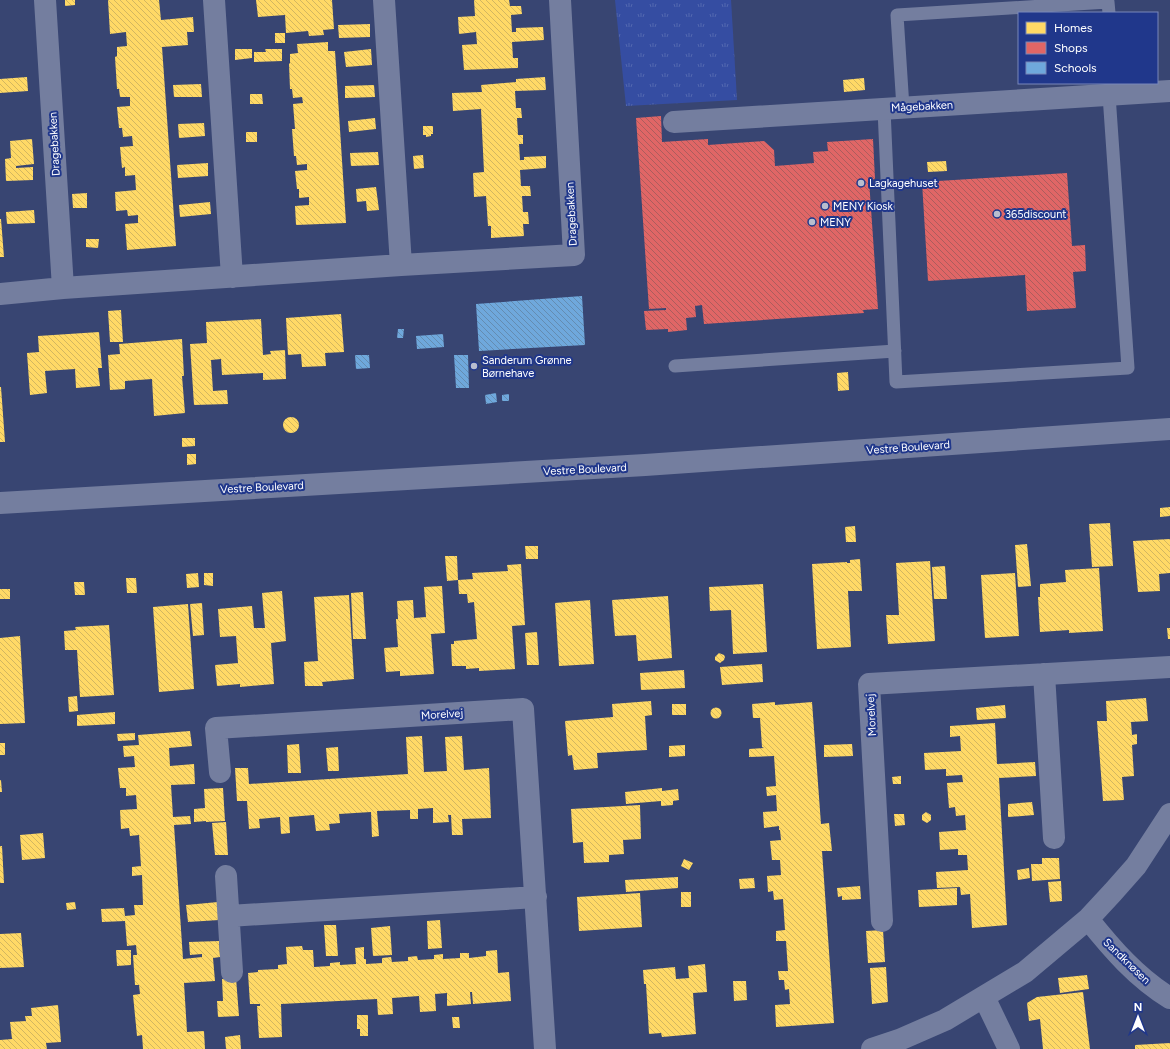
<svg xmlns="http://www.w3.org/2000/svg" width="1170" height="1049" viewBox="0 0 1170 1049" font-family="Figtree,sans-serif">
<defs>
<pattern id="park-tufts" width="24" height="20" patternUnits="userSpaceOnUse"><rect width="24" height="20" fill="#354da2"/><path d="M3 7l-1-3M5 7V3M7 7l1-3M15 17l-1-3M17 17v-4M19 17l1-3" fill="none" stroke="#5368b0"/></pattern>
<pattern id="homes-back-hatch" width="6" height="6" patternUnits="userSpaceOnUse"><rect width="6" height="6" fill="#ffd966"/><path d="M-1 5l2 2M0 0l6 6M5-1l2 2" fill="none" stroke="#d2b660"/></pattern>
<pattern id="shops-back-hatch" width="6" height="6" patternUnits="userSpaceOnUse"><rect width="6" height="6" fill="#e06666"/><path d="M-1 5l2 2M0 0l6 6M5-1l2 2" fill="none" stroke="#ac5d5d"/></pattern>
<pattern id="schools-back-hatch" width="6" height="6" patternUnits="userSpaceOnUse"><rect width="6" height="6" fill="#6fa8dc"/><path d="M-1 5l2 2M0 0l6 6M5-1l2 2" fill="none" stroke="#648cb1"/></pattern>
</defs>
<rect width="100%" height="100%" fill="#384572"/>
<path fill="url(#park-tufts)" d="M615,0H731L737,100L626,106Z"/>
<path fill="url(#homes-back-hatch)" d="M65,0H75V5L65,6Z
M108,0H159L161,20L193,17L194,32H187L188,45L162,47L176,246L127,250L125,224L138,223V215L128,216L127,210L116,211L115,192L136,190L135,175L125,176V167L122,168L120,147L133,146L132,136L123,137L122,128H119L117,107L130,106V97H120L119,89H117L115,57L117,56V47L127,46L126,32L110,34Z
M256,0H332L334,29L323,30L324,35L309,36L308,31L286,33L285,15L258,17Z
M474,0H509L510,6H521L522,14L511,15L512,32H516V28L543,27L544,40L512,42L513,58H518V68L464,70L462,45L477,44L476,32L459,34L458,17L475,16Z
M370,24V37L339,38L338,25Z
M275,33H285V43H275Z
M328,42V51H335L346,223L296,225L295,206L309,205V197L299,198V189H297L295,171L307,170V164L297,165L296,156H294L292,129H295L293,104L303,103L302,97L293,98L292,89H290L289,64L290,63V54L298,53L297,44Z
M235,49H252V58L235,60Z
M265,49H282V61L254,62V52H266Z
M371,49L372,65L346,67L344,52Z
M27,77L28,91L0,93V79Z
M545,77L546,90L515,91L516,108H521L522,118H517L518,135H523V144H519L520,160H524V157L546,156V168L520,170L521,186H530L531,196H522L523,212H528L529,224H523L524,236L491,238V226H488L486,196L474,197L473,173L484,172L481,109L453,111L452,93L482,92L481,85L516,82V79Z
M864,78L865,90L844,92L843,80Z
M201,84L202,97H174L173,85Z
M374,85L375,97L345,98V86Z
M250,94H262L263,104H250Z
M375,118L376,129L349,132L348,121Z
M204,123L205,136L179,138L178,124Z
M423,126H433V134H431V136L426,137V135H423Z
M246,132H257V142H246Z
M32,139L34,164L16,166V168L33,167V180L6,181L5,159L11,158L10,141Z
M378,152L379,165L351,166L350,153Z
M423,155L424,168L414,169L413,156Z
M946,161L947,171L928,172L927,162Z
M208,163V176L178,178L177,165Z
M376,187L379,210L367,211L366,201L357,202L356,189Z
M87,193V208H73L72,194Z
M210,202L211,214L180,217L179,205Z
M34,210L35,223L7,224L6,212Z
M0,219H1L4,257H0Z
M86,239H99L98,248L86,247Z
M121,310L123,342H110L108,311Z
M341,314L344,352L325,353L326,366L302,367L301,354L288,355L286,318Z
M261,319L263,355L271,354L270,351L285,350L286,379L263,380V373L222,375L221,359L211,360L213,391L227,390L228,404L194,405L190,344L207,343L206,322Z
M99,332L102,368H98L100,386L76,388L75,369L45,371L47,393L30,395L27,353L39,352L38,336Z
M182,339L184,376H182L185,413L154,416L152,379L125,381V389L110,390L108,355L120,354L119,344Z
M848,372L849,390L838,391L837,373Z
M0,387H1L5,442H0Z
M283 425a8 8 0 1 1 16 0a8 8 0 1 1-16 0Z
M182,438H195V446L182,447Z
M187,454H196V464L187,465Z
M1170,507V516L1160,517V508Z
M1110,523L1113,566L1092,567L1089,524Z
M855,526L856,542H846L845,527Z
M1170,539V573L1159,574L1160,591L1138,592L1133,541Z
M1027,544L1031,586L1018,587L1015,545Z
M525,546H538V559H526Z
M445,556H457L458,580L447,581Z
M860,559L862,591H848L851,647L817,649L812,564L847,562V563H850V560Z
M930,561L935,641L888,644L886,615H899L896,563Z
M521,564L525,625L512,626L515,669L479,671V668L466,669V666H452L451,644H454V641L477,639L474,602L468,603L467,594H459L458,580L473,579L472,573L508,571L507,565Z
M945,566L947,599H934L932,567Z
M1099,568L1103,631L1069,633V630L1040,632L1038,597H1040V584L1066,582L1065,570Z
M198,573L199,587L187,588L186,574Z
M204,573H213V586L204,585Z
M1015,573L1019,636L985,638L981,575Z
M126,578H136L137,593H127Z
M74,582H84L85,595H75Z
M763,584L767,652L733,654L731,610L710,611L709,587Z
M442,586L445,633L431,634L434,674L400,676V671L386,672L384,648L398,647L396,619H398L397,601L413,600L414,618L426,617L424,587Z
M0,589H10V599H0Z
M282,591L286,641L271,643L274,684L240,687V684L217,686L215,665L238,663L236,636L220,637L218,609L252,606L254,628H265L262,593Z
M363,592L366,639H353L351,593Z
M349,595L354,679L322,682L323,686H305L304,662L318,661L314,597Z
M668,596L672,658L638,661L636,635L615,636L612,600Z
M590,600L594,664L559,666L555,603Z
M202,603L204,635L193,636L190,604Z
M188,604L194,689L159,692L153,607Z
M109,625L114,695L80,697L77,650H65L64,631L76,630L75,627Z
M1167,628H1170V639H1168Z
M537,632L539,665H527L525,633Z
M20,636L25,723L0,724V638Z
M719,653L724,655L725,657L724,660L720,663L715,660V657Z
M762,664L763,682L722,685L720,667Z
M684,670L685,688L641,690L640,673Z
M77,696L78,711L69,712L68,697Z
M1146,698L1148,721L1131,722L1132,735L1137,734V744L1132,745L1134,776L1122,777L1124,800L1103,801L1097,721H1107L1106,701Z
M651,701L652,715L645,716L647,750L597,753L598,768L574,770L572,755L568,756L565,721L613,717L612,704Z
M775,702V705L812,702L821,824L829,823L832,851H822L834,1023L776,1027L775,1005L790,1004L789,989L785,990L784,980H779L778,971H788L786,941H776V931L785,930L783,899L774,900L773,891L768,892L767,876L781,875L780,860H772L770,841L781,840L780,830H779V826L764,828L763,812L777,811L776,795L767,796L766,787L776,786L774,756L749,757V749L764,748L762,747L760,718H753L752,704Z
M672,704H686V715H672Z
M1005,705L1006,718L977,720L976,708Z
M710.5 713a5.5 5.5 0 1 1 11 0a5.5 5.5 0 1 1-11 0Z
M115,712V724L77,726V715Z
M995,723L997,764L1035,762L1036,776L999,778L1007,925L972,928L970,894L961,895L960,887L937,888L936,872L968,870L967,855H958V849L940,850L939,832L966,830L965,815L956,816L955,807L949,808L947,783L963,782L962,775L946,776V769L925,770L924,753L961,751L960,736L950,737V726Z
M190,731L192,746L169,748L170,766L194,764L195,784L171,785L173,817L190,816L191,824L174,825L183,959L202,957V954L190,955L189,942L219,941L220,957L213,958L215,981L184,983L187,1032L204,1031L205,1049H143L142,1035L137,1036L133,995L140,994L139,985H135L133,955H137L136,945L127,946L125,921L102,922L101,909L124,908L125,916L135,915L134,905H143L142,875L132,876V867L141,866L139,835L130,836L129,828L121,829L120,810L137,809L136,795L126,796V788H120L118,768L135,767L134,756L124,757L123,746L139,745L138,735Z
M135,733V740L118,741L117,734Z
M422,736L424,772L447,771L445,737L462,736L464,770L489,768L491,818L462,819L463,835H452L451,815H448L449,822L433,823V808L418,809V819H410V810L377,811L379,836L372,837L371,812L339,814L340,823L329,824L330,830L316,831L314,815L289,817L290,833L281,834L280,817L259,819L260,828L249,829L247,801H237L235,768H248L249,784L408,774L406,737Z
M0,743H5V755H0Z
M299,744L301,773H288L287,745Z
M852,744L853,756L824,757V745Z
M685,745V756L669,757V746Z
M338,747L339,771H328L326,748Z
M901,776V784H893L892,777Z
M0,780H1L2,792H0Z
M223,788L225,821L206,822V821L194,822V809L205,808L204,789Z
M662,788V791L678,789L679,800L673,801V805L661,806V801L626,804L625,792Z
M1032,802L1034,815L1008,817V804Z
M640,805L641,839L623,840L624,854L609,855V862L584,863L583,842L573,843L571,809Z
M926,812L931,815V820L927,823L922,820V815Z
M894,814H904L905,825L895,826Z
M226,822L228,855H215L212,823Z
M43,833L45,858L22,860L20,835Z
M0,846H2L4,883H0Z
M1042,858H1059L1060,879L1032,881L1031,864H1042Z
M684,859L693,863L689,870L681,866Z
M1029,868L1030,878L1018,880L1017,870Z
M678,877V888L626,892L625,880Z
M754,878L755,888L740,889L739,879Z
M1061,881L1062,901L1050,902L1048,882Z
M860,886L861,899L842,900V896L838,897L837,888Z
M957,888V905L919,907L918,890Z
M681,892H691V907H681Z
M640,893L642,927L579,931L577,897Z
M75,902L76,909L67,910L66,903Z
M218,902L219,920L188,922L186,905Z
M440,920L442,948L428,949L427,921Z
M324,925H336L338,956H326Z
M390,926L392,955L373,956L371,928Z
M883,930L885,962L868,963L866,931Z
M21,933L24,967L0,968V934Z
M302,946L303,950H313L314,967L330,966V963L340,962V965L356,964L355,948L364,947V959H366V964L382,963V958L391,957L392,962L408,961V957L417,956L418,960L434,959V955L443,954V959L460,958V953H469V958L486,956V951L497,950L498,973L509,972L511,1001L473,1004L472,992H470L471,1004L447,1006V993L435,994L436,1011L420,1012L419,996L392,998L393,1014L378,1015L377,999L281,1004L282,1037L259,1038L257,1006H260V1004H250L248,973L258,972V970L278,969V965L287,964L286,947Z
M116,950H131V965L117,966Z
M705,964L707,992L693,993L696,1034L662,1037L661,1033L649,1034L646,984H644L643,970L675,967L676,979L689,978L688,966Z
M886,967L888,1002L872,1004L870,968Z
M1087,975L1089,989L1060,993L1058,978Z
M236,978L239,1016L218,1017L217,1001H223L222,979Z
M733,981H746L747,1000L734,1001Z
M1083,992L1090,1049H1043L1040,1019L1029,1021L1027,1003L1037,997Z
M58,1005L61,1042L46,1043L47,1049H0V1040L12,1039L10,1022L26,1021L25,1016H32L31,1008Z
M357,1015H368V1036H360V1029H357Z
M452,1017H459L460,1028H453Z
M240,1035L241,1049H226L225,1037Z
M1170,1043V1049H1135V1045Z"/>
<path fill="url(#shops-back-hatch)" d="M661,116L662,142L708,139V145L764,141L774,150L775,166L814,163L813,152L828,151L827,142L873,139L875,179L869,180L878,309L863,310L864,313L704,324L702,305L695,306L696,317L686,318L687,330L668,332V329L646,330L644,311L666,310V308L649,309L636,118Z
M1067,173L1072,246L1085,245L1086,271L1073,272L1076,308L1027,311L1025,275L928,281L922,182Z"/>
<path fill="url(#schools-back-hatch)" d="M582,296L585,345L479,351L476,304Z
M398,329H404L403,338H397Z
M443,334L444,347L417,349L416,336Z
M355,355H369L370,368L356,369Z
M454,355H468L469,388H456Z
M496,393L497,402L486,404L485,395Z
M509,394V401H502V395Z"/>
<g fill="none" stroke-linecap="round" stroke-linejoin="round">
<path stroke="#747e9f" stroke-width="13" d="M903,108L897,15L1108,2L1109,13
M884,109L896,382L1128,368L1109,95
M675,366L895,351"/>
<path stroke="#747e9f" stroke-width="22" d="M45,0L63,288
M214,0L232,277
M384,0L401,265
M674,122L1170,91
M0,294L63,288L401,265L574,255L560,0
M1044,674L1054,838
M220,772L216,728L523,709L545,1049
M226,876L232,972
M229,916L536,897
M1088,919C1112,949 1137,978 1170,998
M882,921L869,684L1170,667
M984,997L1009,1049
M872,1049L899,1040L945,1020L1025,972L1088,919L1113,892L1136,866L1170,814"/>
<path stroke="#747e9f" stroke-width="22" d="M0,503L645,465L1170,429"/>
</g>
<g fill="#b9bece" stroke="#20378b" stroke-width="1.5">
<circle cx="861" cy="183" r="4"/>
<circle cx="825" cy="206" r="4"/>
<circle cx="997" cy="214" r="4"/>
<circle cx="812" cy="222" r="4"/>
<circle cx="474" cy="366" r="4"/>
</g>
<g text-anchor="middle" stroke-width="4" stroke-linejoin="round" paint-order="stroke">
<g font-size="11" fill="#fff" stroke="#20378b">
<text transform="translate(922 106) rotate(-3)" y="4">Mågebakken</text>
<text transform="translate(54 144) rotate(-93)" y="4">Dragebakken</text>
<text transform="translate(571 214) rotate(-93)" y="4">Dragebakken</text>
<text transform="translate(908 447) rotate(-4)" y="4">Vestre Boulevard</text>
<text transform="translate(585 469) rotate(-3)" y="4">Vestre Boulevard</text>
<text transform="translate(262 487) rotate(-3)" y="4">Vestre Boulevard</text>
<text transform="translate(442 714) rotate(-4)" y="4">Morelvej</text>
<text transform="translate(871 715) rotate(-93)" y="4">Morelvej</text>
<text transform="translate(1127 961) rotate(44)" y="4">Sandknøsen</text>
</g>
<g font-size="11" fill="#fff" stroke="#20378b" text-anchor="start">
<text x="869" y="187">Lagkagehuset</text>
<text x="833" y="210">MENY Kiosk</text>
<text x="1005" y="218">365discount</text>
<text x="820" y="226">MENY</text>
<text x="482" y="364">Sanderum Grønne<tspan x="482" dy="13">Børnehave</tspan></text>
</g>
</g>
<rect x="1018" y="12" width="140" height="72" fill="#20378b" stroke="#7987b9"/>
<rect x="1026" y="22" width="20" height="12" fill="#ffd966" stroke="#7987b9"/>
<text x="1054" y="32" font-size="12" fill="#ffffff">Homes</text>
<rect x="1026" y="42" width="20" height="12" fill="#e06666" stroke="#7987b9"/>
<text x="1054" y="52" font-size="12" fill="#ffffff">Shops</text>
<rect x="1026" y="62" width="20" height="12" fill="#6fa8dc" stroke="#7987b9"/>
<text x="1054" y="72" font-size="12" fill="#ffffff">Schools</text>
<g transform="translate(1138 1017)" stroke="#20378b" stroke-width="3" paint-order="stroke">
<path d="M0-3L7 15L0 10L-7 15Z" fill="#ffffff"/>
<text y="-6" font-size="11" font-weight="bold" text-anchor="middle" fill="#ffffff">N</text>
</g>
</svg>
